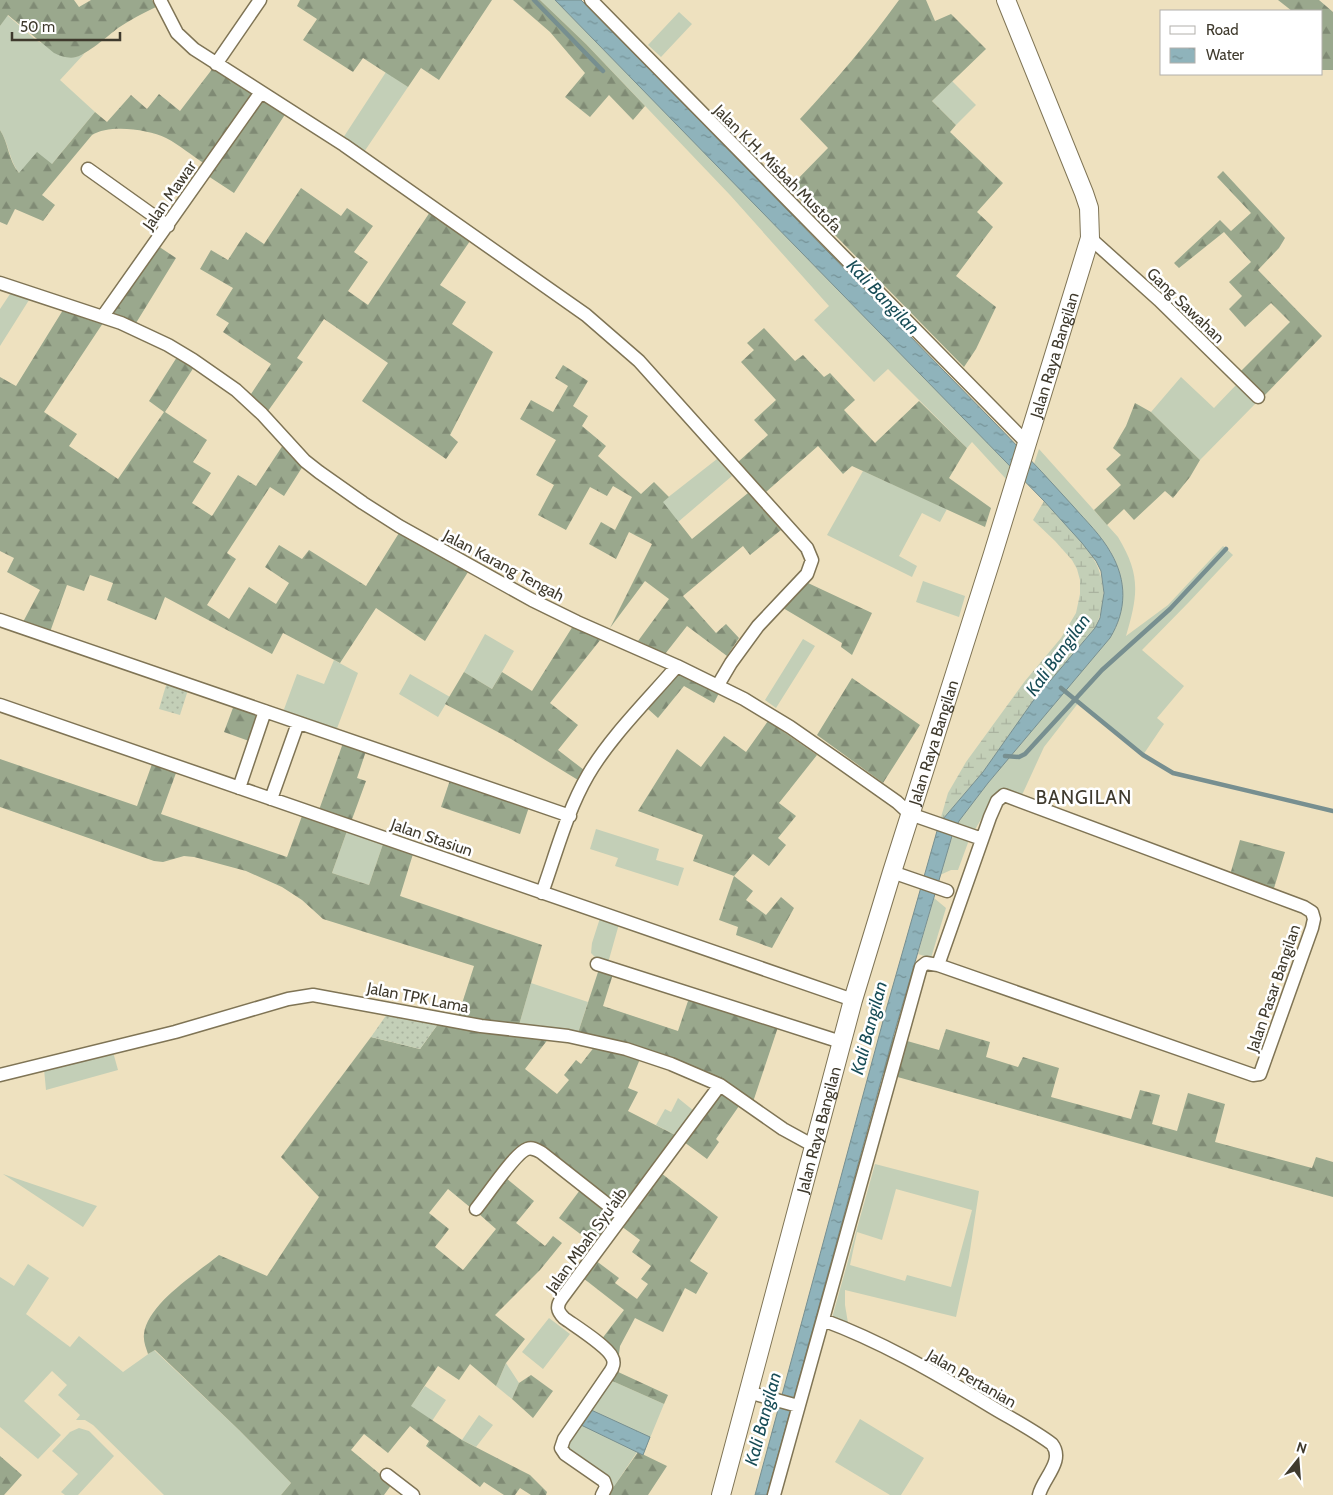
<svg xmlns="http://www.w3.org/2000/svg" width="1333" height="1495" viewBox="0 0 1333 1495" font-family="Cabin,sans-serif">
<defs>
<pattern id="forest-firs" width="22" height="20" patternUnits="userSpaceOnUse" patternTransform="scale(1.25)"><rect width="22" height="20" fill="#9aa88d"/><path d="M5 1l3.5 6h-7zM16 11l3.5 6h-7z" fill="#7f8a74"/></pattern>
<pattern id="wetland-marsh" width="20" height="14" patternUnits="userSpaceOnUse" patternTransform="scale(1.25)"><rect width="20" height="14" fill="#c3cfb7"/><path d="M1 5h8M5 5V1M11 12h8M15 12V8" fill="none" stroke="#a9b29e"/></pattern>
<pattern id="garden-dots" width="8" height="8" patternUnits="userSpaceOnUse" patternTransform="scale(1.25)"><rect width="8" height="8" fill="#c3cfb7"/><path d="M2 2h.1M6 6h.1" fill="none" stroke="#a9b29e" stroke-width="1.8" stroke-linecap="round"/></pattern>
<pattern id="water-ripples" width="26" height="14" patternUnits="userSpaceOnUse" patternTransform="scale(1.25)"><rect width="26" height="14" fill="#8fb3bb"/><path d="M2 4q2-2 4 0t4 0M15 11q2-2 4 0t4 0" fill="none" stroke="#769398"/></pattern>
</defs>
<rect width="100%" height="100%" fill="#eee1bf"/>
<path fill="#c3cfb7" fill-rule="evenodd" d="M540,0H555L1010,465L1006,479L972,442L967,448L888,369L874,382L814,320L829,306L730,195L586,44Z
M679,12L692,24L661,57L648,45Z
M7,15L37,41L76,57L84,54L60,80L95,112L52,164L19,173C9,160 9,144 0,130V26Z
M386,72L408,87L364,152L343,138Z
M952,81L976,105L956,125L932,101Z
M10,294L29,300L0,346V309Z
M1181,377L1214,408L1237,384L1256,403L1200,460L1151,412Z
M1039,449L1118,537C1141,575 1138,595 1126,636L1168,605L1223,546L1233,555L1189,602L1142,650L1184,686L1157,718L1164,724L1143,755L1079,702L1044,747L1022,795L994,797L969,840L958,870H951L940,875L948,848L959,821L988,783L1110,638L1116,627L1123,587L1118,569L1111,552L1102,540L1034,464Z
M717,459L732,476L678,522L662,502Z
M863,471L947,509L940,522L922,513L899,556L917,566L912,577L827,535Z
M923,581L965,596L959,617L916,602Z
M485,634L514,651L492,689L464,672Z
M803,639L815,646L776,708L765,700Z
M334,660L358,673L336,731L283,712L297,674L324,684Z
M410,674L450,697L438,717L399,694Z
M596,829L659,849L656,860L684,868L678,886L615,866L618,858L590,849Z
M347,831L383,844L369,885L332,873Z
M934,898L946,908L931,958L918,954Z
M600,918L619,924L608,963L597,959L591,953L592,943Z
M531,983L588,1002L578,1033L519,1025Z
M113,1052L118,1070L46,1090L44,1069Z
M678,1098L694,1111L675,1135L656,1125L665,1109L671,1112Z
M875,1164L979,1191L969,1257L956,1317L845,1290V1305L848,1323L832,1318ZM896,1189L972,1210L951,1287L907,1275L905,1281L850,1265L857,1232L882,1240Z
M3,1174L97,1206L83,1227Z
M28,1264L49,1278L26,1314L70,1347L79,1336L123,1372L154,1350L239,1430L291,1483L281,1495H164L93,1425L85,1420H76L80,1415L58,1395L67,1385L52,1371L24,1401L61,1435L38,1459L0,1427V1277L14,1286Z
M549,1318L570,1334L543,1369L522,1352Z
M506,1363L519,1383L512,1399L496,1386Z
M610,1380L664,1404L643,1455L637,1452L611,1491L568,1452L566,1445Z
M425,1386L446,1400L432,1421L410,1407Z
M479,1415L493,1425L476,1447L462,1440Z
M860,1419L924,1458L901,1495H890L835,1462Z
M79,1428L89,1431L114,1456L78,1495H65L61,1492L78,1474L52,1451L70,1432Z"/>
<path fill="url(#forest-firs)" d="M0,0H74L79,7L91,0H152L156,7C143,13 130,20 118,28C109,35 86,55 76,57C69,59 60,56 54,53L8,15L0,26Z
M300,0H492L439,80L421,68L408,87L363,58L353,72L303,40L317,19L297,6Z
M513,0H540L586,44L645,106L633,120L609,95L590,117L565,97L585,73L550,32Z
M899,0H926L935,21L951,14L986,49L932,101L956,125L950,132L1003,183L977,212L993,227L956,276L996,307L976,349L964,367L789,188L828,148L800,119C835,81 869,42 899,0Z
M1278,0H1319L1333,12V70H1322V11H1292Z
M213,68L255,94L205,164C192,156 180,145 166,138C148,129 109,124 92,135L42,195L55,205L43,221L15,209L7,225L0,222V130C9,144 8,160 19,173L37,152L52,164L95,112L107,122L131,95L147,109L159,94L180,111Z
M262,97L286,113L234,193L208,176Z
M1223,171L1285,238L1279,248L1258,270L1322,336L1263,397L1239,373L1290,322L1271,303L1245,327L1229,309L1242,296L1229,282L1251,262L1224,232L1179,268L1174,263L1220,220L1231,231L1251,213L1217,177Z
M301,188L341,216L347,208L373,226L354,252L368,262L348,291L368,305L430,212L470,241L440,285L466,302L452,324L493,352L450,435L458,442L446,459L362,401L388,363L324,319L297,358L303,362L268,411L251,394L271,364L223,332L229,323L216,315L233,288L200,269L211,250L228,260L246,232L264,244Z
M158,246L176,258L136,323L112,313Z
M63,310L103,323L44,412L77,434L69,446L118,479L164,412L149,401L177,357L194,367L165,412L207,440L193,462L211,473L192,503L212,516L238,475L256,486L283,445L303,466L284,496L270,487L227,553L236,559L207,605L229,619L249,587L276,604L289,583L265,567L279,545L302,559L309,550L366,586L399,533L468,572L425,641L376,608L340,663L283,633L272,654L165,597L156,620L107,600L113,583L90,575L84,591L67,585L50,632L23,622L40,590L7,572L14,558L0,551V377L16,386Z
M764,328L795,361L803,355L824,377L830,373L855,400L844,410L875,443L919,401L967,448L949,478L991,508L985,527L852,466L843,474L818,446L766,492L738,462L768,435L754,420L776,400L741,362L754,350L747,343Z
M563,365L588,381L573,406L588,416L582,426L606,446L598,456L641,494L654,482L669,497L663,502L692,539L748,493L781,530L750,555L743,546L683,596L716,633L726,624L739,638L727,656L687,626L665,654L638,641L669,599L645,581L610,628L652,544L629,532L616,559L589,544L601,522L615,530L632,497L613,486L607,496L590,487L566,530L538,515L554,485L536,475L556,440L520,419L531,400L553,412L568,386L555,378Z
M1135,403L1151,412L1200,460L1190,477L1173,498L1165,491L1134,520L1124,509L1107,525L1094,510L1121,485L1106,469L1121,455L1113,448L1126,426Z
M808,583L872,613L852,655L841,647L842,643L783,608Z
M573,626L601,639L550,703L578,725L558,750L584,770L578,780L511,739L445,704L464,672L492,689L502,672L532,691Z
M679,672L719,693L714,703L684,686L658,718L648,709Z
M852,678L920,725L883,783L817,735Z
M234,705L259,714L249,741L224,732Z
M768,721L817,755L779,803L796,816L778,838L786,845L769,866L753,854L734,876L753,891L746,900L766,915L781,897L794,908L772,948L736,935L738,927L719,920L734,876L693,861L703,835L638,811L677,749L701,767L724,736L746,752Z
M343,743L366,751L357,778L366,781L351,822L319,810Z
M0,759L137,806L152,764L176,773L161,814L287,857L302,816L347,831L332,873L369,885L383,844L413,854L400,896L542,945L519,1025L458,1016L474,966L323,919L302,900L282,887L246,871L194,857L184,856L163,862L154,861L0,807Z
M450,780L529,807L520,834L441,807Z
M1240,840L1285,852L1271,898L1228,882Z
M599,969L613,974L603,1006L678,1031L689,998L778,1027L753,1102L578,1033Z
M438,1024L549,1038L525,1069L557,1094L569,1080L564,1075L576,1060L581,1064L595,1046L640,1059L628,1088L638,1092L628,1111L675,1135L621,1208L543,1147L533,1142L529,1143L471,1208L448,1189L429,1213L449,1229L435,1247L463,1270L496,1229L479,1214L506,1178L534,1201L516,1223L545,1246L553,1236L562,1243L540,1270L495,1315L525,1339L506,1363L496,1386L470,1364L459,1380L438,1366L411,1406L462,1440L530,1475L547,1492L546,1495H531L520,1488L515,1495H504L484,1482L480,1487L426,1446L429,1441L410,1426L388,1453L364,1434L351,1450L392,1484L384,1495H281L291,1483L239,1430L155,1350L148,1354C146,1348 143,1341 144,1334C147,1304 197,1273 219,1255L267,1276L319,1197L281,1157L371,1037L420,1049Z
M946,1029L990,1042L986,1057L1018,1067L1023,1057L1059,1068L1051,1097L1131,1119L1140,1090L1160,1095L1152,1124L1177,1131L1188,1093L1225,1104L1215,1142L1312,1168L1316,1157L1333,1162V1197L883,1073L893,1037L939,1050Z
M720,1093L739,1106L716,1139L719,1142L707,1159L684,1142Z
M661,1173L718,1217L690,1261L708,1273L696,1294L685,1288L663,1332L635,1318L620,1346L618,1362L601,1340L624,1310L583,1278L595,1260L619,1278L615,1283L637,1299L648,1284L641,1279L651,1266L632,1252L640,1240L621,1226Z
M580,1190L615,1217L595,1245L559,1218Z
M616,1371L668,1395L664,1404L610,1380Z
M531,1375L553,1391L533,1418L512,1399L519,1383Z
M638,1452L667,1466L648,1495H608Z
M0,1456L22,1475L4,1495H0Z"/>
<path fill="url(#wetland-marsh)" d="M1044,501C1080,541 1121,569 1095,628L1033,701L983,772L943,819L937,831L948,793L966,762L1025,681L1061,638L1076,613L1080,594V580L1077,569L1072,560L1055,541L1033,520Z"/>
<path fill="url(#garden-dots)" d="M167,682L188,690L180,715L159,709Z
M387,1014L438,1024L420,1049L371,1037Z"/>
<path fill="url(#water-ripples)" stroke="#778f90" d="M555,0H581C703,123 824,248 945,372C988,416 1032,460 1073,506C1086,521 1101,535 1111,553C1127,581 1127,610 1110,638L988,783L959,821L952,836L893,1037L767,1495H755L886,1010L937,831L943,819L983,772L1033,701L1095,628L1100,618L1104,593L1101,571L1096,561L1082,543L1044,501Z
M589,1409L650,1437L643,1455L579,1424Z"/>
<g fill="none" stroke-linecap="round" stroke-linejoin="round">
<path stroke="#778f90" stroke-width="4.5" d="M534,0L603,71
M1061,688L1143,755L1173,773L1333,811
M1005,756L1019,757L1025,754L1102,670L1170,609L1226,549"/>
<defs>
<path id="minor" d="M160,0L177,33L194,49L344,145L586,315L639,361L807,548L812,560L807,574L758,626L731,663L718,685
M591,0L1027,443
M216,64L260,0
M88,169L168,226
M1090,238L1159,300L1258,397
M0,283L121,323L168,345L193,360L236,390L262,414L305,461L319,472L363,503L399,526L532,600L577,622L677,666L744,699L790,727L846,766L897,802L910,814L982,839
M103,316L261,92
M0,620L570,816
M0,705L853,1000
M239,788L265,711
M1004,795L1304,907L1312,912L1314,919L1312,928L1260,1074L1253,1075L938,965L990,817L997,801Z
M271,799L298,723
M892,872L947,891
M542,893C556,854 567,811 588,775C610,737 648,700 677,666
M597,964L841,1042
M0,1075L175,1032L288,999L313,995L481,1026L568,1036L626,1049L671,1064L720,1085L783,1129L814,1146
M476,1209C486,1197 515,1153 527,1149C533,1147 537,1150 542,1153L622,1216
M823,1320C880,1341 934,1372 987,1404C1008,1417 1032,1429 1052,1444C1065,1461 1043,1478 1039,1495
M748,1392L798,1406
M387,1475L413,1495
M602,1495L606,1487L604,1481L565,1454L561,1448L564,1439L610,1372C613,1368 615,1362 612,1357C607,1346 575,1326 564,1318C557,1311 556,1306 562,1298L720,1085
M774,1495L919,974L921,967L926,963L938,965"/>
<g id="secondary">
<path id="s1" d="M721,1495L853,1000L892,872L992,557L1090,238L1089,208L1084,193L1006,0"/>
</g>
</defs>
<use href="#minor" stroke="#7f7455" stroke-width="15"/>
<use href="#secondary" stroke="#7f7455" stroke-width="20"/>
<use href="#minor" stroke="#fff" stroke-width="12"/>
<use href="#secondary" stroke="#fff" stroke-width="18"/>
</g>
<g text-anchor="middle" stroke-width="5" stroke-linejoin="round" paint-order="stroke">
<g font-size="16" fill="#3f3a2d" stroke="#fff">
<text transform="translate(778 168) rotate(45)" y="6">Jalan K.H. Misbah Mustofa</text>
<text transform="translate(169 195) rotate(-55)" y="6">Jalan Mawar</text>
<text transform="translate(1186 305) rotate(44)" y="6">Gang Sawahan</text>
<text dy="6" stroke="none"><textPath href="#s1" startOffset="1188">Jalan Raya Bangilan</textPath></text>
<text transform="translate(504 565) rotate(28)" y="6">Jalan Karang Tengah</text>
<text dy="6" stroke="none"><textPath href="#s1" startOffset="782">Jalan Raya Bangilan</textPath></text>
<text transform="translate(432 837) rotate(19)" y="6">Jalan Stasiun</text>
<text transform="translate(1273 988) rotate(-71)" y="6">Jalan Pasar Bangilan</text>
<text transform="translate(418 997) rotate(11)" y="6">Jalan TPK Lama</text>
<text dy="6" stroke="none"><textPath href="#s1" startOffset="378">Jalan Raya Bangilan</textPath></text>
<text transform="translate(586 1240) rotate(-54)" y="6">Jalan Mbah Syu'aib</text>
<text transform="translate(972 1378) rotate(30)" y="6">Jalan Pertanian</text>
</g>
<g font-size="18" font-style="italic" fill="#174c56" stroke="#fff">
<text transform="translate(883 297) rotate(46)" y="6">Kali Bangilan</text>
<text transform="translate(1058 655) rotate(-54)" y="6">Kali Bangilan</text>
<text transform="translate(869 1028) rotate(-75)" y="6">Kali Bangilan</text>
<text transform="translate(763 1419) rotate(-75)" y="6">Kali Bangilan</text>
</g>
<g font-size="19" letter-spacing="1" fill="#3f3a2d" stroke="#fff">
<text x="1084" y="804">BANGILAN</text>
</g>
</g>
<rect x="1160" y="10" width="162" height="65" fill="#ffffff" stroke="#b2b0ab"/>
<rect x="1170" y="26" width="25" height="8" fill="#ffffff" stroke="#b2b0ab"/>
<text x="1206" y="35" font-size="15" fill="#3f3a2d">Road</text>
<rect x="1170" y="48" width="25" height="15" fill="url(#water-ripples)" stroke="#b2b0ab"/>
<text x="1206" y="60" font-size="15" fill="#3f3a2d">Water</text>
<g transform="translate(1298 1460) rotate(17)" stroke="#ffffff" stroke-width="4" paint-order="stroke">
<path d="M0-4L9 19L0 12L-9 19Z" fill="#3f3a2d"/>
<text y="-8" font-size="14" font-weight="bold" text-anchor="middle" fill="#3f3a2d">N</text>
</g>
<path d="M12 32v8h108v-8" fill="none" stroke="#3f3a2d" stroke-width="2.5"/>
<text x="20" y="32" font-size="15" fill="#3f3a2d" stroke="#ffffff" stroke-width="4" paint-order="stroke">50 m</text>
</svg>
